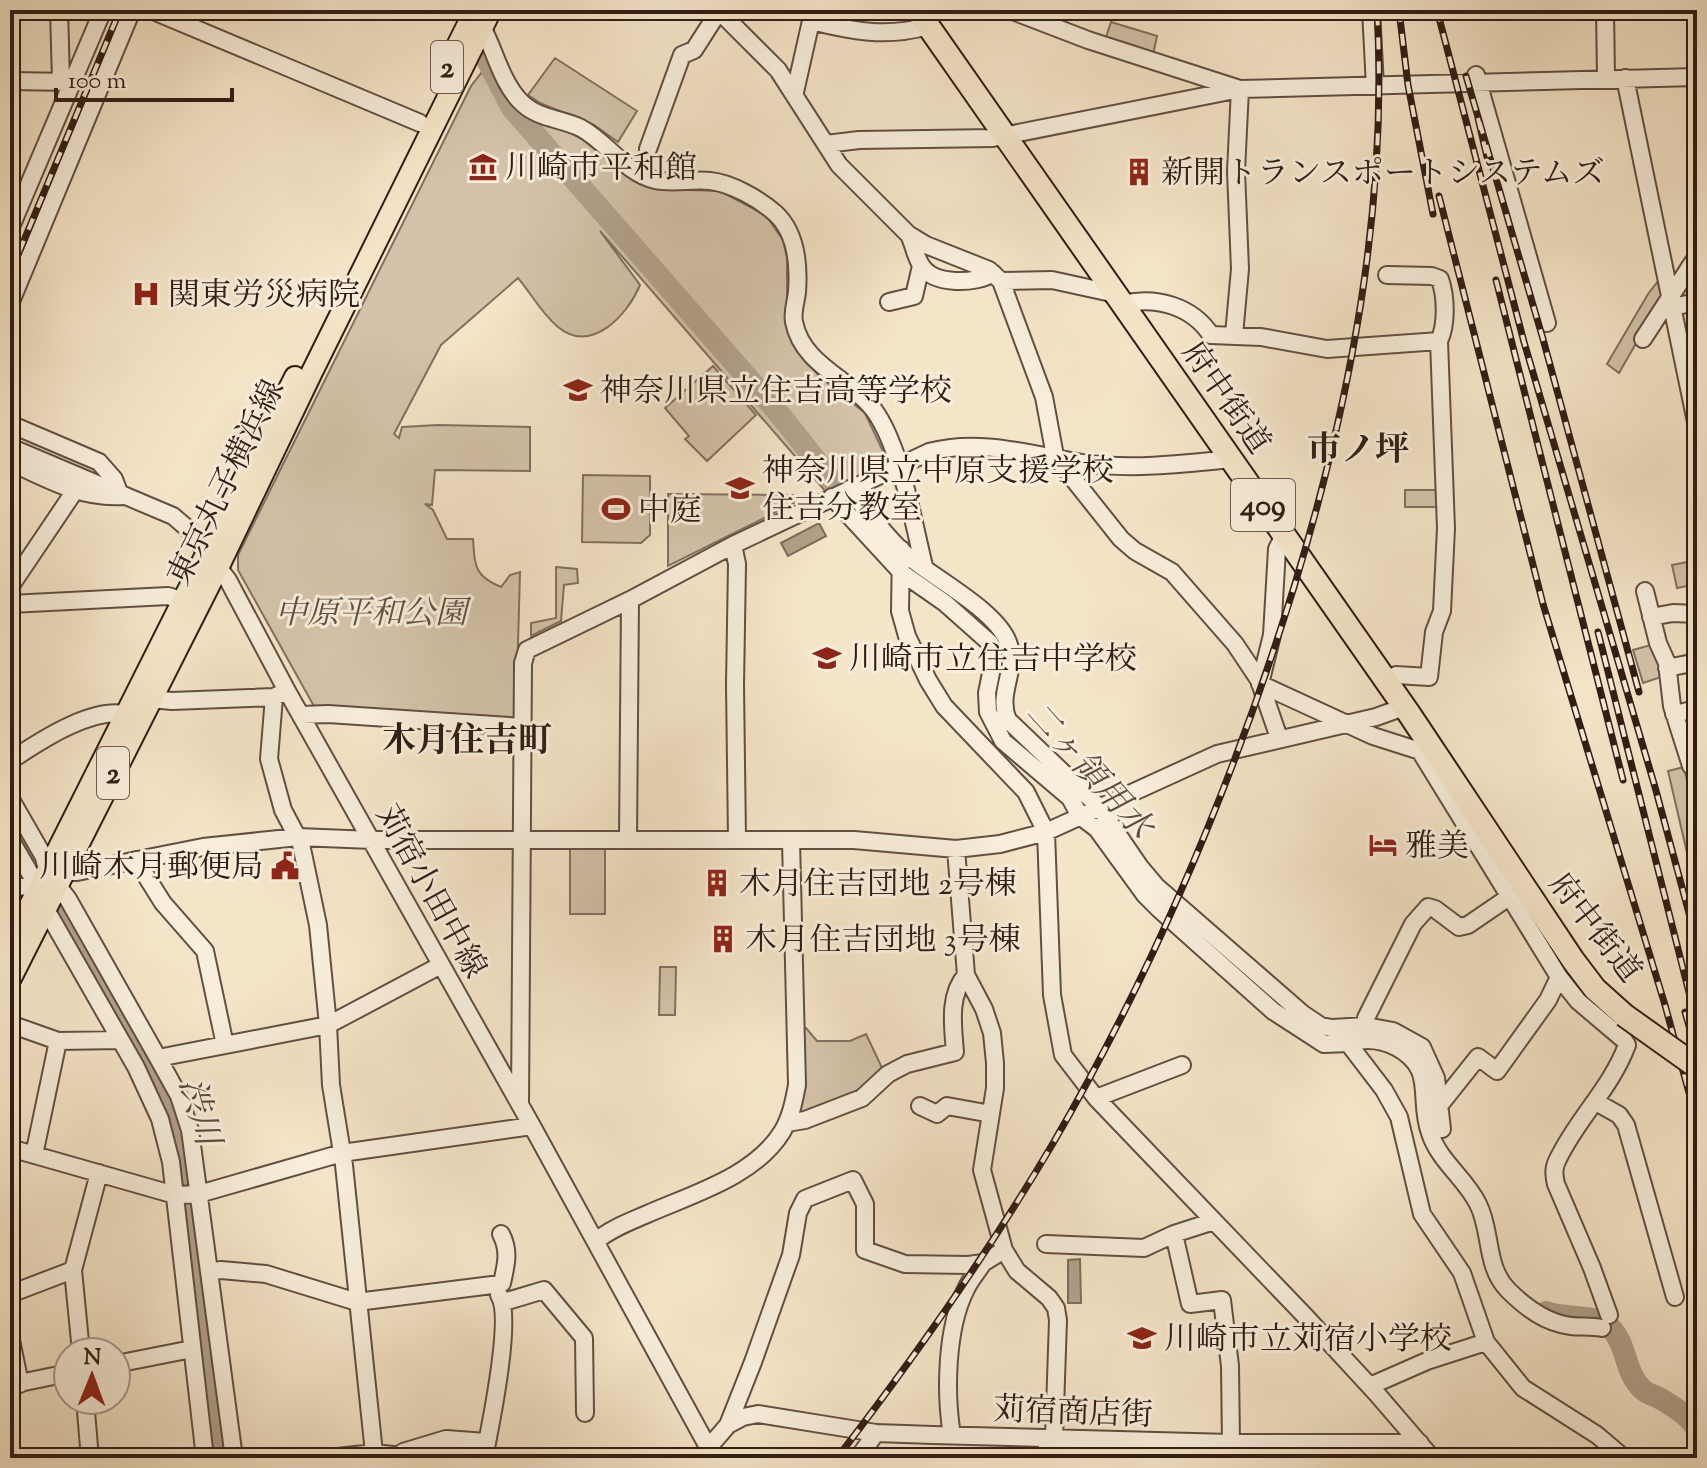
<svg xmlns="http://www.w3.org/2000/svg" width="1707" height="1468" viewBox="0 0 1707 1468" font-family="'Sorts Mill Goudy','Noto Serif JP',serif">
<rect width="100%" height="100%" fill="#f5e5c8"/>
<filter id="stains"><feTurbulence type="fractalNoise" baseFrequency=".0025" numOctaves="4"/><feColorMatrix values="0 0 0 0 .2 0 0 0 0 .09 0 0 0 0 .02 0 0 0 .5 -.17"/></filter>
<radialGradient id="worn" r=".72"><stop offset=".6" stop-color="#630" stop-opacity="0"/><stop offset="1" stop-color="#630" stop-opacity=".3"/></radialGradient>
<path fill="#d4c3aa" stroke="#827060" stroke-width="2" d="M1111,22L1157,36L1153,55L1105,40Z
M493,58L507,87L565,130L583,140L625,173L657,189L720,191L760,212L769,220L783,240L787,258V326L798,350L819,376L865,413L888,462L826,492L600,231L640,285C628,314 592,355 558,327C541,313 531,293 518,278L441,345L394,434L399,438L402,427L438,425L530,427V471L435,470L432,505L425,504L433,510L447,539H473C475,566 474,576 501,587L510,575L520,572L516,717L513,719L315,708L238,570V555L471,86Z
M555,58L637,111L618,142L594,125L540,103L528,95Z
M1659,280L1662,298L1619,373L1607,364L1648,294Z
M713,366L756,415L707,461L685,439L689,436L665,408Z
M583,475L650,476V535L641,543L582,542Z
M1405,490H1438L1439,507H1405Z
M668,494L793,495L794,503L668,566Z
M1697,560V584L1677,588L1672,565Z
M556,567L577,569L578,583L564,585L561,621L531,636V623L556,618Z
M1658,643L1664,676L1643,683L1633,650Z
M1684,767L1697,826V855L1688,857L1668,771Z
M570,846H605V914H570Z
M660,967H676L675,1015H659Z
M802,1028H806L817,1041H850L866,1034L885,1074L863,1092L802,1118L797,1112Z"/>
<path fill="#b2a18b" stroke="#7e6c5c" stroke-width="2" d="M819,523L826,536L788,556L781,543Z
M1080,1259L1081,1303H1068V1260Z"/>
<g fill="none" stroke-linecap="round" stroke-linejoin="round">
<path stroke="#b2a18b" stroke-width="22" d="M486,58L512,108L781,416L856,511L893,552L978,621L995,638L1003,652V661L995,698L998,721L1011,739L1053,773
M10,817L159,1081L177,1129L192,1232L196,1278L203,1286L212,1369L208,1381L218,1458
M1237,965L1267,994L1303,1024
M1546,1312C1564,1319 1593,1314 1607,1325C1628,1341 1623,1371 1642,1389C1647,1394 1653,1395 1659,1398C1673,1406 1688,1415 1697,1429"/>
<defs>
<path id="minor" d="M59,10L61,81
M151,10L420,123
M718,10L778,70L839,165L908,234L926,245L989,270L1001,281L1044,397L1055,456L1121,539L1135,551L1172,572L1235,644L1259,680L1279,738
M1010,10L1088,40L1240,89L1236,171L1240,269L1234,335
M1371,10L1375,86
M1605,10L1606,79
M479,21C494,46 500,81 521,102C538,119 560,118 581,128C607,142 625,173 655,180C673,184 692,179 710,181C731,183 759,199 775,213C796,232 799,265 797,292C796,302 792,312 794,322C803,368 856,380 878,416C902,455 913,521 924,566
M811,21C853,31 886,38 928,26
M1476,75L1547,323
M1625,78L1697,427
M10,81L71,82
M795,92L813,12
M826,144L859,140L993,138L1240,89L1697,77
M648,149L682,55L694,50L719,11
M10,229L103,10
M909,235C914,245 915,256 921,265C933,286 977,284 993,273
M1001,281L1052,280L1116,294
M889,302L914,296L921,266
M10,304L132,10
M1123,304C1156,296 1192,306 1211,335L1261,337L1327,349L1439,341
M1672,307L1697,302
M1643,339L1697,256
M10,424L99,462L114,479L119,492
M10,447L173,516L187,528L228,580L287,691L532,1126L714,1458
M10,462C47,479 81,499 123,496
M849,489C866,509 882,532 901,550C928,576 995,608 1008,642C1019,669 996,693 1008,720L1099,807L1140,867L1156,886L1303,1014L1321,1026L1332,1028L1366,1026L1393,1031L1422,1047L1436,1078L1442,1129
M832,497L902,573L945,603L990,643L994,658L987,693L988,712L1003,741L1070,798L1080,816L1097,829L1145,895L1159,909L1273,1011L1324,1044L1348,1043L1384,1090L1399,1117L1422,1214L1462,1273L1486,1342L1523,1388L1597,1435L1624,1458
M1284,535L1277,549L1272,635L1260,684L1373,736L1420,751L1559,977L1578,1001L1624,1040L1627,1045C1611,1088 1577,1119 1558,1159C1553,1168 1554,1175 1556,1184L1592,1268L1609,1315
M733,545L737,564L735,685L737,840
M901,549L900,611L907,636L928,680L944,706L1026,792L1046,832L1052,995L1063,1055L1096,1098L1305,1316L1377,1394L1432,1458
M10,587L74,492
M1645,591L1658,643L1667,663L1672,706L1691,766
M10,604L168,596L191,603
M1651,617L1673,613L1697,614
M1667,668L1697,662
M1387,682L1396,675L1429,677L1434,632L1442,611L1446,528L1439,341C1447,324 1446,297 1440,279L1432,276L1387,275
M274,697L269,759L283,810L301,844L318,925L328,1025L331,1085L344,1165L374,1453
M151,699L172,701L274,697L282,693
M1674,714L1697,709
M301,715L328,714L523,727
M10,761C38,742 102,699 135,718
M10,798L44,857L47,872L68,899L158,1058L179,1096L190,1130L234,1458
M10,839L31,875L36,892L136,1067L160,1119L171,1162L205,1458
M628,840L630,600
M956,849L966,975L984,1009L992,1033L995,1063V1088L982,1170L1004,1250L1017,1271L1049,1298L1056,1308L1058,1320L1054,1438
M136,860L163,903L205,951L225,1045
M10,888L34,885L47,872H77L203,847L298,837L372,840H854L956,849L1000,844L1046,832L1217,754L1376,717L1404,707
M10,1024L58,1041L120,1040
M1366,1026V1018L1413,924L1428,907L1435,909L1459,927L1468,925L1509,897
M1347,1036L1348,1043C1365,1038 1380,1039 1396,1047C1437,1069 1417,1098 1430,1133C1439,1161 1466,1179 1478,1204C1492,1231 1485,1267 1508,1290C1526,1308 1546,1323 1571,1326C1581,1327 1591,1326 1602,1328
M158,1058L328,1025L441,965
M1096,1098L1182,1065
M1596,1102L1619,1115L1626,1125L1675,1297
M520,1105L523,663L527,650L630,600L733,545L929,452C980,438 1032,455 1082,463C1130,470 1183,464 1231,459
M920,1106L937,1114L947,1106L991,1114
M1439,1106L1478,1057L1497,1071L1548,1000L1559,977
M787,1123L805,1120L862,1098L888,1074L907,1064L955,1052C953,1027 948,995 966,975
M10,1148L175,1195L199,1194L342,1153L532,1126
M34,1155L58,1041
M1174,1234L1190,1304L1222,1300L1230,1366L1231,1443
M596,1241C610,1229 629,1222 645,1215C692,1194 754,1177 782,1132C791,1117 794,1101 797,1085L791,841
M1046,1244L1144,1248L1174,1234L1214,1221
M209,1272L221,1270L266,1274L357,1302L492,1285L502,1283C506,1265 510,1251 501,1234
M10,1294L73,1270
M504,1302L544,1290L584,1338L585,1413
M10,1335L20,1384
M81,1352L73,1270L99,1173
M116,1364L192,1349
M10,1385L68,1373
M1370,1386L1427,1361L1486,1342
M85,1400L90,1458
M728,1425L743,1417L758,1414L876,1433L933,1435L1231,1443H1420
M952,1435C945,1393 946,1328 966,1289C970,1280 978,1271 983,1263
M1106,1440V1458
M709,1447L728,1425L753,1362L791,1255L798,1213L805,1199L853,1180L865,1204V1250L905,1264L968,1265L983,1263L1004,1250
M402,1454L403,1452L446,1439L486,1442
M328,1458L374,1453L421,1458
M484,1458C490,1428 513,1317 499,1295
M858,1458L876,1433
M1047,1458V1438"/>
<path id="major" d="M455,50L475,10
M10,945L295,377
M10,980L218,568L312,372L491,10"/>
<path id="highway" d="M917,10L1410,715L1573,960L1595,989L1624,1015"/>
</defs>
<use href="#minor" stroke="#624f42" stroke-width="20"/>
<use href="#major" stroke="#311d15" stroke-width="24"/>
<use href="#highway" stroke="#311d15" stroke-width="26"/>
<use href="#minor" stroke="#f8eedb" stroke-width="16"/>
<use href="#major" stroke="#f5e5c8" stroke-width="20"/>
<use href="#highway" stroke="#f5e5c8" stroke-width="22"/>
<defs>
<path id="rail" d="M1399,10L1408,85L1433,214
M1437,10L1524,342L1655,787L1697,943
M1466,76L1543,339L1639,692
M1478,118L1487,157
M1439,196L1543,604L1665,1005L1697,1122
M10,274L120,10
M1496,280L1623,780
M1598,632L1697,1024
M1685,1012L1697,1054
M837,1458C914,1358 988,1253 1052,1145C1154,970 1234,780 1294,587C1351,400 1388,206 1377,10"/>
</defs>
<use href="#rail" stroke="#311d15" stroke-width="7"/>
<use href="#rail" stroke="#f8eedb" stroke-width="4" stroke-dasharray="12" stroke-linecap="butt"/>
<defs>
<path id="highway-bridge" d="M1624,1015L1697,1067"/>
</defs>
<use href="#highway-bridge" stroke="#311d15" stroke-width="26" stroke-linecap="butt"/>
<use href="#highway-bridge" stroke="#f5e5c8" stroke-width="22"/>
</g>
<defs>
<symbol id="museum-bare" viewBox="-9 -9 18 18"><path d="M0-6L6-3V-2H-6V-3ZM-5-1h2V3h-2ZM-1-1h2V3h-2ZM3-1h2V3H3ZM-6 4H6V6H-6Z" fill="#8f2418" stroke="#f8eedb" stroke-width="2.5" paint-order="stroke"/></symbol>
<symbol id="building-bare" viewBox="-9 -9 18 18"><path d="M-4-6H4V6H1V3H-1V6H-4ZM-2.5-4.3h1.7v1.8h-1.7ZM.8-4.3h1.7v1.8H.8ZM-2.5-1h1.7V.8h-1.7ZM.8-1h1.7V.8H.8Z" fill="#8f2418" stroke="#f8eedb" stroke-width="2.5" paint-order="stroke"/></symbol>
<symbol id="hospital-bare" viewBox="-9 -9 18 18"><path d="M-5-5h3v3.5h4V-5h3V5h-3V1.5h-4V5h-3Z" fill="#8f2418" stroke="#f8eedb" stroke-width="2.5" paint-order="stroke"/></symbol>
<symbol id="school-bare" viewBox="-9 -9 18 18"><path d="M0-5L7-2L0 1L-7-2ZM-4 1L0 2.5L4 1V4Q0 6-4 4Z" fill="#8f2418" stroke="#f8eedb" stroke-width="2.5" paint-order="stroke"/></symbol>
<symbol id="stadium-bare" viewBox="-9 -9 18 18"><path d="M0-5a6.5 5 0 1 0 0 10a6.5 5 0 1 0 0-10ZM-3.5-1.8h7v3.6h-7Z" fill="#8f2418" stroke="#f8eedb" stroke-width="2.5" paint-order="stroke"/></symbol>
<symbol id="hotel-bare" viewBox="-9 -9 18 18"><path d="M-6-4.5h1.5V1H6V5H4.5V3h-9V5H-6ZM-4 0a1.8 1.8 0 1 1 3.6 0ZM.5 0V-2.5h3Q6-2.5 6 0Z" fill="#8f2418" stroke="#f8eedb" stroke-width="2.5" paint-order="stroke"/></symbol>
<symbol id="civic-bare" viewBox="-9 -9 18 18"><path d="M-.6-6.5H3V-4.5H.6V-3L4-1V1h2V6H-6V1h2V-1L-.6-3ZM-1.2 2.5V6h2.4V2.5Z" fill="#8f2418" stroke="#f8eedb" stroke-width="2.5" paint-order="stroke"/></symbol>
</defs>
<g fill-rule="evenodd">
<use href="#museum-bare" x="463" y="147" width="40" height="40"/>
<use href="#building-bare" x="1119" y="152" width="40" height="40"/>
<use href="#hospital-bare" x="126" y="274" width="40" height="40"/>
<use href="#school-bare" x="558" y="370" width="40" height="40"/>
<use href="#school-bare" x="720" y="468" width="40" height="40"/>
<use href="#stadium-bare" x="596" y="489" width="40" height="40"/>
<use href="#school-bare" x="807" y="638" width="40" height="40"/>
<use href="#hotel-bare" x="1363" y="825" width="40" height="40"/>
<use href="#civic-bare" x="265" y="846" width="40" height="40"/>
<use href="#building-bare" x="697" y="863" width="40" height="40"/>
<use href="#building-bare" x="703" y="919" width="40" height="40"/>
<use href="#school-bare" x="1122" y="1318" width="40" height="40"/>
</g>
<g text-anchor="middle" stroke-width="6" stroke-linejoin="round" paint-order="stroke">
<g fill="#f8eedb" stroke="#6d5c50" stroke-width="2">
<rect x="431" y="41" width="32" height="52" rx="6"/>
<rect x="1231" y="479" width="64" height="52" rx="6"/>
<rect x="97" y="747" width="32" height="52" rx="6"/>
</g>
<g font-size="30" font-weight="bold" fill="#311d15">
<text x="447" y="77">2</text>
<text x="1263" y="515">409</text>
<text x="113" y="783">2</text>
</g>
<g font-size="32" fill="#311d15" stroke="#f8eedb" text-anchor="start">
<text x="505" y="178">川崎市平和館</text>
<text x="1161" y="183">新開トランスポートシステムズ</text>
<text x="168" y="305">関東労災病院</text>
<text x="600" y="401">神奈川県立住吉高等学校</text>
<text x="762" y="481">神奈川県立中原支援学校<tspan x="762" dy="37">住吉分教室</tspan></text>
<text x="638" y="520">中庭</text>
<text x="849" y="669">川崎市立住吉中学校</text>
<text x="1405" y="856">雅美</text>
<text x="263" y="877" text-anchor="end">川崎木月郵便局</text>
<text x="739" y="894">木月住吉団地 2号棟</text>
<text x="745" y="950">木月住吉団地 3号棟</text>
<text x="1164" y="1349">川崎市立苅宿小学校</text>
</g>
<g font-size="32" fill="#311d15" stroke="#f8eedb">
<text transform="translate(1227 397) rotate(55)" y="11">府中街道</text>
<text transform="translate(225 482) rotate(-64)" y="11">東京丸子横浜線</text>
<text transform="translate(432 891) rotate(61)" y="11">苅宿小田中線</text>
<text transform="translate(1596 927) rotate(52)" y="11">府中街道</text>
<text transform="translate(1073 1411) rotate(2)" y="11">苅宿商店街</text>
</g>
<g font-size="32" font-style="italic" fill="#624f42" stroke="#f8eedb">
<text x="371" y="623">中原平和公園</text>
</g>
<g font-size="34" font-weight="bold" fill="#311d15" stroke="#f8eedb">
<text x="1358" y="460">市ノ坪</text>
<text x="467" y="751">木月住吉町</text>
</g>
<g font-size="34" font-style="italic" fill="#5e4b3e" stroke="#f8eedb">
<text transform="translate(1090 769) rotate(48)" y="12">二ヶ領用水</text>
<text transform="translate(201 1111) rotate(74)" y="12">渋川</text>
</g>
</g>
<rect width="1707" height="1468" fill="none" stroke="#f5e5c8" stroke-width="40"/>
<rect x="12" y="12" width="1683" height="1444" fill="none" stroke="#311d15" stroke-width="4"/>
<rect x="20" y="20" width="1667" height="1428" fill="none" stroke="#311d15" stroke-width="2"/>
<g transform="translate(92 1376) rotate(1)"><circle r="38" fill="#f8eedb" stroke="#a89a8c" stroke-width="2"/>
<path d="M0-6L14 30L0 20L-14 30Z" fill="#8f2418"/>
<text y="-12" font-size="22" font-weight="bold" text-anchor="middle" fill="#311d15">N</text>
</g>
<path d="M56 88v12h176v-12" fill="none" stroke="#311d15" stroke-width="4"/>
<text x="68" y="88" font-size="24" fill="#311d15" stroke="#f8eedb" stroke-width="6" paint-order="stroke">100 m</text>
<rect width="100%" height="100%" filter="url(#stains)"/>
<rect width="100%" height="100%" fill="url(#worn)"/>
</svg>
